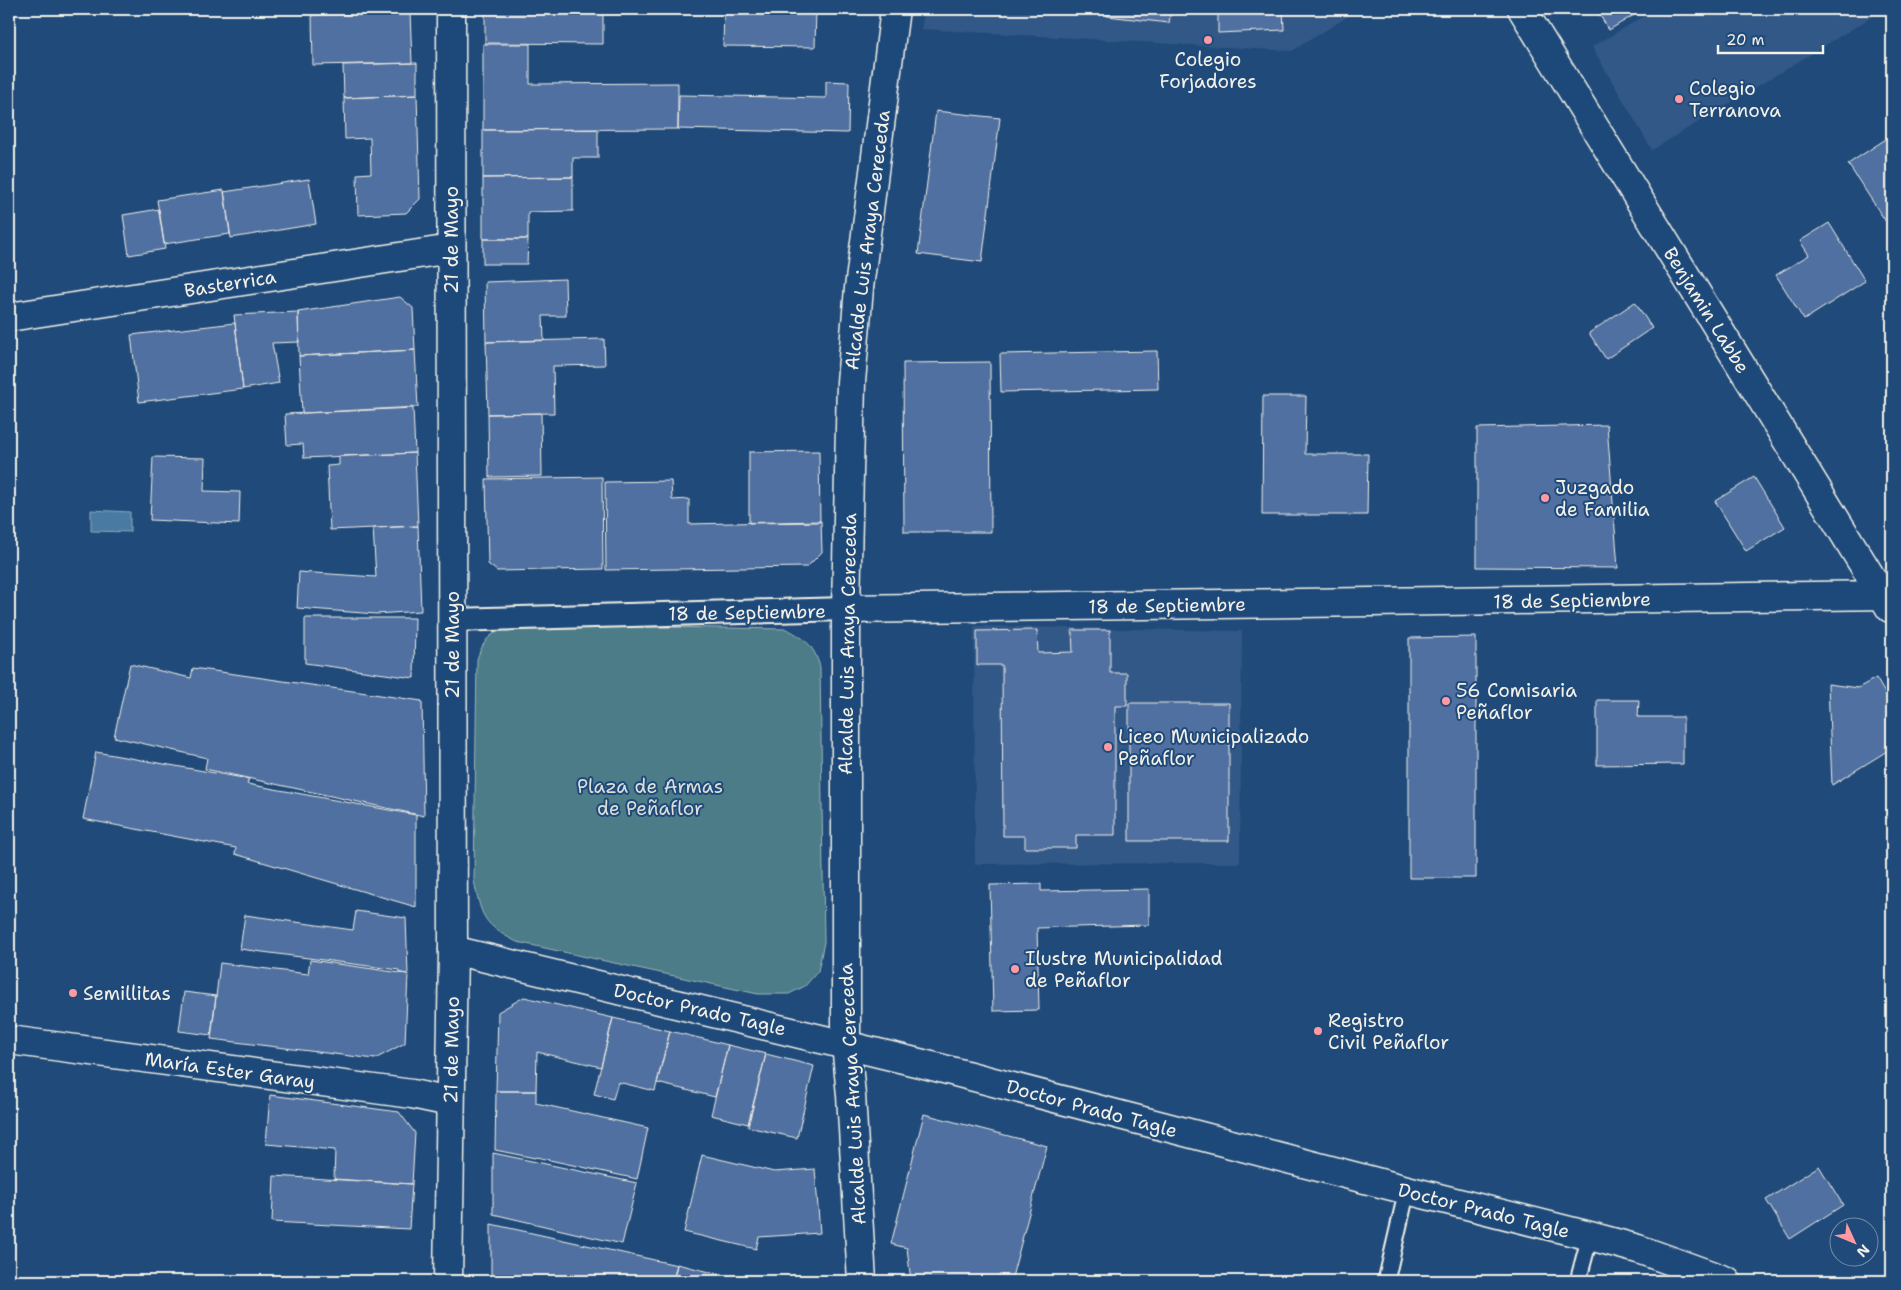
<svg xmlns="http://www.w3.org/2000/svg" width="1901" height="1290" viewBox="0 0 1901 1290" font-family="'Shantell Sans',sans-serif">
<rect width="100%" height="100%" fill="#1f4a7a"/>
<filter id="ink" filterUnits="userSpaceOnUse"><feTurbulence type="fractalNoise" baseFrequency=".02" numOctaves="2"/><feDisplacementMap in="SourceGraphic" scale="10" xChannelSelector="R" yChannelSelector="G"/><feConvolveMatrix kernelMatrix="1 2 1 2 8 2 1 2 1" color-interpolation-filters="sRGB"/></filter>
<g filter="url(#ink)">
<path fill="#325887" d="M925,9H1360L1292,51L921,29Z
M1656,9H1885L1652,150L1592,47Z
M974,626L1242,631L1240,863L975,864Z"/>
<path fill="#4c7c87" stroke="#a0b6b8" d="M522,625L787,629C806,639 814,646 820,667L824,942L818,971L805,986L789,994H758L517,942C483,925 481,916 474,880L477,659C487,631 495,632 522,625Z"/>
<path fill="#4a7aa2" stroke="#8eaabe" d="M91,510L130,512V532L91,531Z"/>
<path fill="#5070a0" stroke="#f4f1e8" d="M347,9H410V12L348,14Z
M485,9H603V44L485,43Z
M724,9H816L815,47L723,46Z
M1108,9H1171L1169,23L1107,16Z
M1218,9H1283L1284,30L1218,33Z
M1596,9H1644L1609,30Z
M410,12L412,63L313,65L312,15Z
M483,44H530V84L678,83V129L483,130Z
M417,63V95L344,98L343,65Z
M826,81L849,82L848,133L678,129L679,95L826,98Z
M417,95L420,199L406,213L358,215L357,174L371,173L370,138L345,139L344,98Z
M936,111L1000,118L982,262L918,254Z
M598,129V158H573V177L483,178V130Z
M1892,135V231L1848,164Z
M573,177V211L528,212V239H483V178Z
M309,179L316,224L231,238L224,192Z
M224,190L230,234L164,244L157,200Z
M159,209L165,249L129,255L123,215Z
M1829,223L1865,281L1804,320L1776,275L1809,255L1800,241Z
M483,239H528L527,264H483Z
M565,279L566,316H543L544,340L486,342L485,282Z
M400,297L413,308L415,350L299,356L298,312Z
M1635,302L1652,328L1606,359L1589,333Z
M298,312L299,342L272,343L279,383L243,389L234,315Z
M235,323L243,389L139,402L131,335Z
M604,339L605,365L553,366L554,413L488,414L486,342Z
M415,350L418,407L302,413L299,356Z
M1157,351L1158,389L1001,392L1000,354Z
M990,362L991,532H904L903,363Z
M1263,396H1306L1305,454H1368L1367,515H1262Z
M413,408L415,453L304,458L303,444L287,445L285,414Z
M541,413L542,476L489,477L488,414Z
M1607,425L1618,568L1477,567V428Z
M819,451L820,522L749,523V452Z
M415,453L418,526L330,530L327,466L339,465V456Z
M153,457L205,458L204,491L240,492L239,524L150,520Z
M602,477L603,569L497,571L488,564L486,479Z
M1754,477L1785,527L1746,551L1715,501Z
M671,481L672,500L689,499V524L821,521L822,552L807,567L606,570L605,482Z
M418,526L421,611L376,614L297,608L299,572L376,577L373,528Z
M305,618H415L414,678L305,663Z
M1037,630L1038,653L1073,652L1072,630H1110V673H1127V706H1115V835H1076V848H1025V836H1003L1002,665H977V631Z
M1476,637V878H1409V638Z
M130,664L191,678L193,668L422,701L424,816L205,769L207,758L114,737Z
M1876,678L1892,705V748L1832,785L1828,684L1858,688Z
M1597,700H1639L1638,717H1683V764L1597,765Z
M1129,703H1229V841H1129Z
M96,752L249,779L247,784L416,815V907L235,854L236,848L83,819Z
M1041,884V891L1149,889V925L1037,928L1039,1010L993,1011L990,885Z
M356,911L406,918L408,974L399,973V970L240,949L245,915L353,930Z
M310,960L408,974L405,1043L375,1059L211,1039L220,963L308,974Z
M184,992L216,996L211,1035L179,1031Z
M524,997L613,1018L601,1067L537,1052L536,1091H496L498,1012Z
M613,1018L670,1031L655,1091L618,1082L613,1099L594,1094Z
M670,1031L728,1045L715,1097L657,1083Z
M728,1045L766,1054L748,1124L711,1115Z
M766,1054L814,1066L797,1138L748,1127Z
M496,1091H536V1103L648,1128L637,1179L536,1157L535,1158L495,1150Z
M270,1095L399,1112L415,1133L412,1184L334,1179L335,1150L266,1144Z
M924,1114L1047,1146L1011,1281H911L907,1248L891,1244Z
M493,1153L637,1183L622,1244L493,1214Z
M702,1155L774,1172L815,1169L820,1233L759,1237L756,1249L684,1232Z
M1819,1166L1843,1205L1790,1239L1766,1200Z
M274,1176L412,1184L409,1229L272,1222Z
M491,1224L677,1265L673,1281H520L491,1275Z
M677,1264L747,1281H673Z
M490,1276L514,1281H490Z"/>
<g fill="none" stroke-linecap="round" stroke-linejoin="round">
<defs>
<path id="service" d="M1386,1281L1407,1190
M1578,1281L1590,1236"/>
<path id="pedestrian" d="M452,620L846,609"/>
<path id="minor" d="M1522,9L1890,608
M9,317L451,249
M846,609L1892,595
M453,950L932,1066L1407,1190L1590,1236L1638,1249L1727,1281
M9,1040L412,1094L450,1102"/>
<path id="secondary" d="M448,1281L453,950L451,9
M862,1281L851,1095L846,1044V609L851,382L859,288L895,9"/>
</defs>
<use href="#service" stroke="#f4f1e8" stroke-width="19"/>
<use href="#pedestrian" stroke="#f4f1e8" stroke-width="26"/>
<use href="#minor" stroke="#f4f1e8" stroke-width="31"/>
<use href="#secondary" stroke="#f4f1e8" stroke-width="31"/>
<use href="#service" stroke="#1f4a7a" stroke-width="15"/>
<use href="#pedestrian" stroke="#1f4a7a" stroke-width="22"/>
<use href="#minor" stroke="#1f4a7a" stroke-width="28"/>
<use href="#secondary" stroke="#1f4a7a" stroke-width="28"/>
</g>
</g>
<g fill="#ff9aa2" stroke="#1f4a7a" stroke-width="2">
<circle cx="1208" cy="40" r="5"/>
<circle cx="1679" cy="99" r="5"/>
<circle cx="1545" cy="498" r="5"/>
<circle cx="1446" cy="701" r="5"/>
<circle cx="1108" cy="747" r="5"/>
<circle cx="1015" cy="969" r="5"/>
<circle cx="73" cy="993" r="5"/>
<circle cx="1318" cy="1031" r="5"/>
</g>
<g text-anchor="middle" stroke-width="4" stroke-linejoin="round" paint-order="stroke">
<g font-size="19" fill="#f4f1e8" stroke="#1f4a7a" text-anchor="start">
<text x="1208" y="66" text-anchor="middle">Colegio<tspan x="1208" dy="22">Forjadores</tspan></text>
<text x="1689" y="95">Colegio<tspan x="1689" dy="22">Terranova</tspan></text>
<text x="1555" y="494">Juzgado<tspan x="1555" dy="22">de Familia</tspan></text>
<text x="1456" y="697">56 Comisaria<tspan x="1456" dy="22">Peñaflor</tspan></text>
<text x="1118" y="743">Liceo Municipalizado<tspan x="1118" dy="22">Peñaflor</tspan></text>
<text x="1025" y="965">Ilustre Municipalidad<tspan x="1025" dy="22">de Peñaflor</tspan></text>
<text x="83" y="1000">Semillitas</text>
<text x="1328" y="1027">Registro<tspan x="1328" dy="22">Civil Peñaflor</tspan></text>
</g>
<g font-size="19" fill="#f4f1e8" stroke="#1f4a7a">
<text transform="translate(451 240) rotate(-90)" y="7">21 de Mayo</text>
<text transform="translate(867 240) rotate(-83)" y="7">Alcalde Luis Araya Cereceda</text>
<text transform="translate(230 283) rotate(-9)" y="7">Basterrica</text>
<text transform="translate(1707 310) rotate(58)" y="7">Benjamin Labbe</text>
<text transform="translate(1572 600) rotate(-1)" y="7">18 de Septiembre</text>
<text transform="translate(1167 605) rotate(-1)" y="7">18 de Septiembre</text>
<text transform="translate(747 612) rotate(-1)" y="7">18 de Septiembre</text>
<text transform="translate(847 644) rotate(-89)" y="7">Alcalde Luis Araya Cereceda</text>
<text transform="translate(452 645) rotate(-90)" y="7">21 de Mayo</text>
<text transform="translate(700 1009) rotate(13)" y="7">Doctor Prado Tagle</text>
<text transform="translate(451 1050) rotate(-89)" y="7">21 de Mayo</text>
<text transform="translate(230 1070) rotate(8)" y="7">María Ester Garay</text>
<text transform="translate(852 1094) rotate(-93)" y="7">Alcalde Luis Araya Cereceda</text>
<text transform="translate(1092 1108) rotate(15)" y="7">Doctor Prado Tagle</text>
<text transform="translate(1484 1210) rotate(14)" y="7">Doctor Prado Tagle</text>
</g>
<g font-size="19" fill="#dbdfd9" stroke="#1f4a7a">
<text x="650" y="793">Plaza de Armas<tspan x="650" dy="22">de Peñaflor</tspan></text>
</g>
</g>
<rect width="1901" height="1290" fill="none" stroke="#1f4a7a" stroke-width="30"/>
<rect x="15" y="15" width="1871" height="1260" fill="none" stroke="#f4f1e8" stroke-width="2" filter="url(#ink)"/>
<g transform="translate(1854 1242) rotate(134)"><circle r="24" fill="#1f4a7a" stroke="#748da6"/>
<path d="M0-4L9 19L0 12L-9 19Z" fill="#ff9aa2"/>
<text y="-8" font-size="14" font-weight="bold" text-anchor="middle" fill="#f4f1e8">N</text>
</g>
<path d="M1718 45v8h105v-8" fill="none" stroke="#f4f1e8" stroke-width="2.5"/>
<text x="1726" y="45" font-size="15" fill="#f4f1e8" stroke="#1f4a7a" stroke-width="4" paint-order="stroke">20 m</text>
</svg>
